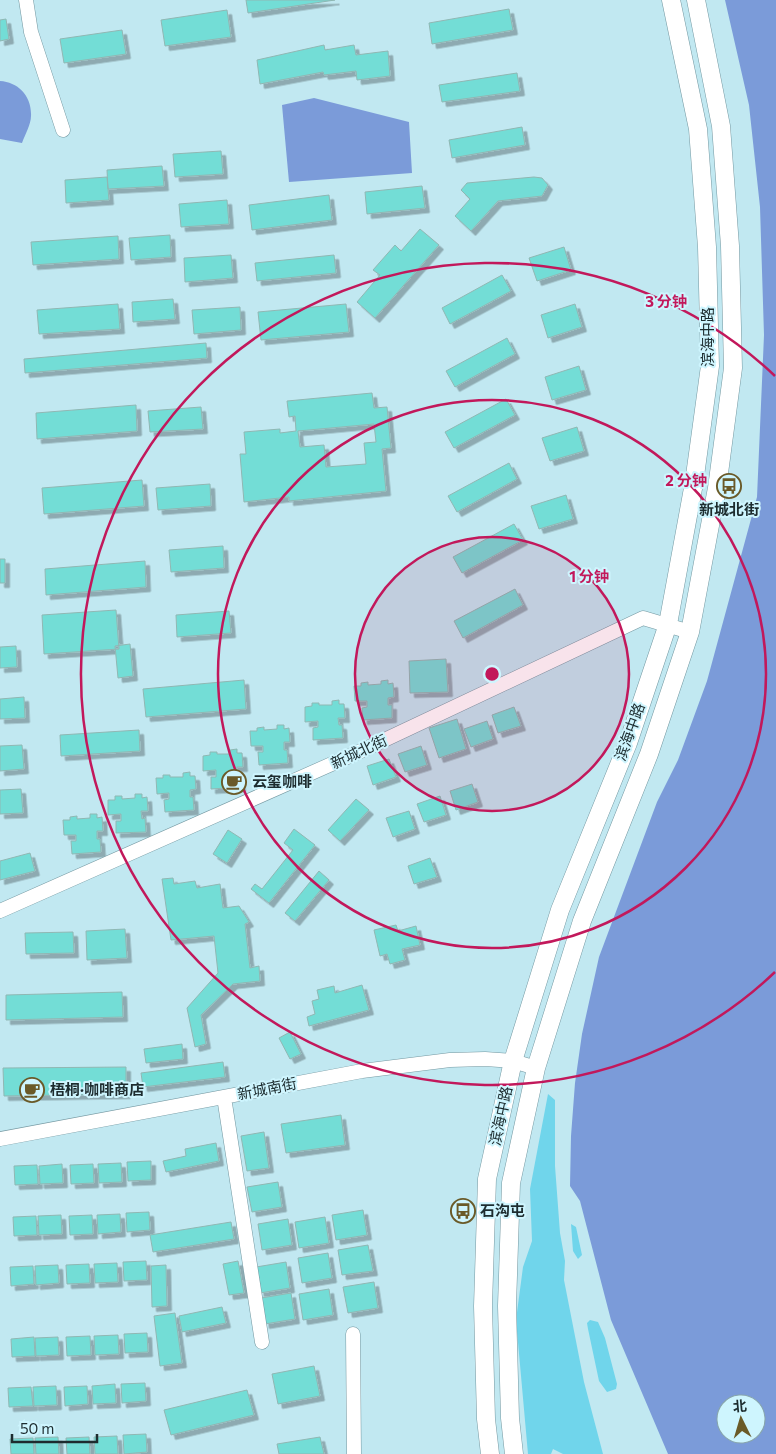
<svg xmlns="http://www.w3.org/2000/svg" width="776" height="1454" viewBox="0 0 776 1454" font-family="Commissioner,'Noto Sans SC',sans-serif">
<defs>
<filter id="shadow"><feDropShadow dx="4.5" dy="4.5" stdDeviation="0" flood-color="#0004"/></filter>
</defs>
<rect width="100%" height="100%" fill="#c1e8f1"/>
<path fill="#70d5eb" d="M548,1094L555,1100V1166L560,1233L565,1261L564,1280L584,1382L603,1454H563L553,1449L551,1454H528L516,1320L523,1267L532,1241L530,1189Z
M571,1224L576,1227L582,1255L578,1259L573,1251Z
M590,1320L598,1322L605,1338L617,1384L616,1389L607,1392L599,1381L588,1329L587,1323Z"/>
<path fill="#7b9bd9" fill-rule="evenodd" d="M725,0H776V1454H668L611,1320L580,1201L570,1186L571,1136L575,1083L582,1034L599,957L657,802L678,760L707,681L757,497L764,335L760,207L749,105ZM726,1404H756V1434H726Z
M0,81C18,82 32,96 31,116C31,124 25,135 22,143L0,139Z
M314,98L409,122L412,173L289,182L282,105Z"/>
<path fill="#73ddd6" stroke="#90b7b3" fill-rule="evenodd" filter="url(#shadow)" d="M246,0H335L248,13Z
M509,9L513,30L432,44L429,23Z
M227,10L231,37L165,46L161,20Z
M6,19L9,39L0,41V20Z
M122,30L126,54L64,63L60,39Z
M324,45L325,50L354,45L356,55L388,51L390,76L357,80L356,71L324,75L323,72L260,84L257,60Z
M517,73L520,91L442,102L439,85Z
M522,127L525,145L452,158L449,140Z
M221,151L223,174L175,177L173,154Z
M162,166L164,186L108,189L107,170Z
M107,177L109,200L66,203L65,180Z
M534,177L542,178L548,185L542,196L498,201L471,231L455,216L470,199L461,190L467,183Z
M422,186L425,208L367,214L365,192Z
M329,195L332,220L252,230L249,205Z
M227,200L229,224L181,227L179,204Z
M420,229L439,245L375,318L357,302L380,275L373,270L395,245L401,251Z
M170,235L171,257L131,260L129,238Z
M118,236L119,259L33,265L31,242Z
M564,247L571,270L537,281L529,258Z
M231,255L233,278L185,282L184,258Z
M334,255L336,273L257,281L255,263Z
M502,275L511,291L450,324L442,308Z
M173,299L175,319L133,322L132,302Z
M118,304L120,329L39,334L37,310Z
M346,304L349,332L261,340L258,312Z
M575,304L582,327L548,338L541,315Z
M240,307L241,330L194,334L192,310Z
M507,338L515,354L455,387L446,371Z
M206,343L207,358L25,373L24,359Z
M579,366L586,390L552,400L545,377Z
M372,393L374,408L387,407L391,448L382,449L386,491L289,501V497L244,502L240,454H246L244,432L280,429V433L296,431L295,416L289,417L287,401ZM374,424L376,442L364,443L366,464L326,467L324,445L300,447L298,431Z
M506,399L515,415L454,448L445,432Z
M136,405L137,431L37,439L36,413Z
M201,407L203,429L150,432L148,411Z
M577,427L584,451L550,461L542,438Z
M509,463L517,479L457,512L448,496Z
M142,480L144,506L44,514L42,488Z
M210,484L211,506L158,510L156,488Z
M566,495L573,519L539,529L531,506Z
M514,524L523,540L462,573L453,557Z
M223,546L224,568L171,572L169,550Z
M0,559H5V583H0Z
M145,561L146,587L46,595L45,569Z
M515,589L523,605L463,638L454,621Z
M116,610L119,649L44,654L42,615Z
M229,611L231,633L177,637L176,615Z
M130,644L133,676L118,678L115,646Z
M16,646L17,667L0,668V647Z
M446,659L448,692L410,693L409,661Z
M244,680L246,709L146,717L143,689Z
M388,680V684L393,683L394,697L388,698V705H392V718L363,720L362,708L367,707V701H355L354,686H361V683L368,682V685L381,684V681Z
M24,697L25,718L0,719V699Z
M339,700V704H344L345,718H338L339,725H342L343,738L313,740V728L318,727V721L305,722V707L312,706V703H319V705H332V701Z
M514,707L521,726L498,733L492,715Z
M457,719L466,749L439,758L429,728Z
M487,721L493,739L471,747L464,729Z
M277,725H284V729L289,728L290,742H284V750H287L288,763L259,765L258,752H263V746H251L250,731H257V728L264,727V730L277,729Z
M139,730L140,751L61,756L60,735Z
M22,745L24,769L0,771V746Z
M421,746L427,765L405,772L398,754Z
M237,749V753H242L243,767H237V774H240L241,787L211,789V777H216V770L203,771V756L210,755V752H217V754H230V750Z
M389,759L396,777L373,785L367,766Z
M190,772V776H195L196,789L190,790V797H193L194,810L165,812L164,800L169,799V793L157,794L156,778H163V775H170V777H183V773Z
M472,784L478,802L456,810L450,791Z
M21,789L23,813L0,814V790Z
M135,794H142V798L147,797L148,811H141L142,819L145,818L146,832L116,833V821H121V814L108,815V800H115V796H122V799L135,798Z
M440,796L446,815L424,822L417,804Z
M356,799L369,810L340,841L328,830Z
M409,811L415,829L393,837L386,818Z
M90,814H97V818L102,817L103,831H97V839H100L101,852L72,854L71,841H76V835H64L63,820H70V817L77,816V819L90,818Z
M294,829L315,845L269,903L251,889L255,884L262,889L293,850L284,843Z
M228,830L242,839L227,863L213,854Z
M30,853L35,871L0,880V861Z
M430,858L437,877L414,884L408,866Z
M319,871L329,880L295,921L285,913Z
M173,878L174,884L195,881L197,888L220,884L223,908L239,906L249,922L245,924L250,968L259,966L260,981L233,984L201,1015L206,1044L195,1047L187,1008L218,973L214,936L171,940L162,879Z
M396,925L398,931L416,926L420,945L402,949L405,960L390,964L387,954L380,956L374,930Z
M125,929L127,958L87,960L86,931Z
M73,932L74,953L26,954L25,933Z
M362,985L369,1010L309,1026L307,1017L315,1014L312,1001L319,999L317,990L334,986L335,993Z
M122,992L123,1017L6,1020V995Z
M290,1032L301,1054L290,1059L279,1038Z
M182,1044L183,1059L146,1063L144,1049Z
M223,1062L225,1077L143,1087L141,1073Z
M126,1067V1094L4,1096L3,1068Z
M341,1115L345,1145L286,1153L281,1124Z
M264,1132L269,1168L247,1171L241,1136Z
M216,1143L219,1161L166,1172L163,1161L186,1156L185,1149Z
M151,1161V1180L128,1181L127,1162Z
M121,1163L122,1182L99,1183L98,1164Z
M62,1164L63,1183L40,1184L39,1166Z
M93,1164L94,1183L71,1184L70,1165Z
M37,1165L38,1184L15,1185L14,1166Z
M278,1182L282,1207L252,1212L247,1187Z
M363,1210L367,1235L336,1240L332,1215Z
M149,1212L150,1230L127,1232L126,1213Z
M120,1214L121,1232L98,1234L97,1215Z
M61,1215L62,1234L39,1235L38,1216Z
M92,1215L93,1234L70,1235L69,1216Z
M36,1216L37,1235L14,1236L13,1217Z
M325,1217L329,1243L299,1248L295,1222Z
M288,1219L292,1245L262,1250L258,1224Z
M231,1222L234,1239L153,1252L150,1235Z
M368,1245L373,1271L342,1275L338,1250Z
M328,1253L332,1278L302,1283L298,1258Z
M146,1261L147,1280L124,1281L123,1262Z
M238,1261L244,1293L229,1295L223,1264Z
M286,1262L290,1288L260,1293L256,1267Z
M117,1263L118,1282L95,1283L94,1264Z
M89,1264L90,1283L67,1284L66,1265Z
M58,1265L59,1283L36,1285L35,1266Z
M166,1265L167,1306L152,1307L151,1266Z
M33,1266L34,1284L11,1286L10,1267Z
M374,1282L378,1308L348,1313L343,1287Z
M329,1289L333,1315L303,1320L299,1294Z
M291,1293L295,1319L265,1324L261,1298Z
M222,1307L226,1323L182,1332L179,1316Z
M175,1313L182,1363L160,1366L154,1316Z
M147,1333L148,1352L125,1353L124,1334Z
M118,1335L119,1354L95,1355L94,1336Z
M90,1336L91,1355L67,1356L66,1337Z
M34,1337L35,1356L12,1357L11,1339Z
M58,1337L59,1355L36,1356L35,1338Z
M314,1366L320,1396L278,1404L272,1374Z
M145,1383L146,1401L122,1403L121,1384Z
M115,1384L116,1403L93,1404L92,1386Z
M56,1386L57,1405L34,1406L33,1387Z
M87,1386L88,1404L65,1406L64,1387Z
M31,1387L33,1406L9,1407L8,1388Z
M247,1390L254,1415L171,1435L164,1410Z
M146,1434L147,1452L124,1454L123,1435Z
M117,1436L118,1454H95L94,1437Z
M58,1437L59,1454H36L35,1438Z
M89,1437L90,1454H67L66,1438Z
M320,1437L324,1454H279L277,1444Z
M33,1438L34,1454H11L10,1439Z"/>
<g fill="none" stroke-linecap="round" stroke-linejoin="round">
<defs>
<path id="minor" d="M26,0L31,32L63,130
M0,911L361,751L643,618L690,632
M224,1097L262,1342
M0,1139L362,1071L450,1060L485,1059L513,1061L536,1068
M353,1334L354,1454"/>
<path id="major" d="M490,1454L486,1419L483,1306L487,1179L513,1061L560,910L628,743L668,624L694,483L710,366L707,247L698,129L671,0
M514,1454L510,1418L507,1306L511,1183L536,1068L582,921L649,754L690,632L717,488L733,368L730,246L721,126L696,0"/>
</defs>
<use href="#minor" stroke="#7498a1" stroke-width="15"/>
<use href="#major" stroke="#7498a1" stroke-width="19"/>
<use href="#minor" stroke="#fff" stroke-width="14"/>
<use href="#major" stroke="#fff" stroke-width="18"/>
</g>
<circle cx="492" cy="674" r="137" fill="#c2185b" fill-opacity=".12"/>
<g fill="none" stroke="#c2185b" stroke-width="2.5">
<circle cx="492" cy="674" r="137"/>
<circle cx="492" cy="674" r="274"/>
<path d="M775 972A411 411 0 1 1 775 376"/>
</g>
<defs>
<symbol id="bus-ring" viewBox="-11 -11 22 22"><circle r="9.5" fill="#cef5fe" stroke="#6a5a28" stroke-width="1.5"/><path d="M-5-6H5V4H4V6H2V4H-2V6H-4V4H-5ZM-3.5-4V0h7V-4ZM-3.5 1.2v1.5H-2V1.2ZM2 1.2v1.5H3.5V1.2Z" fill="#6a5a28"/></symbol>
<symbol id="cafe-ring" viewBox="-11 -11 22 22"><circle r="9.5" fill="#cef5fe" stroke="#6a5a28" stroke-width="1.5"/><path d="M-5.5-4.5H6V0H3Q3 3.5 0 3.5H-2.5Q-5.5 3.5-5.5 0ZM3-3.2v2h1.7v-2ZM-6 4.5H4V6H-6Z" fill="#6a5a28"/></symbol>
</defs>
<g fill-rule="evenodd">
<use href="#bus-ring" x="715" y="472" width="28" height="28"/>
<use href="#cafe-ring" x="220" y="768" width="28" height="28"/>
<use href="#cafe-ring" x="18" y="1076" width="28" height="28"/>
<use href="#bus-ring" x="449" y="1197" width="28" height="28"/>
</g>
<g text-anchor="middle" stroke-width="4" stroke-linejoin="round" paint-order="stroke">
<g font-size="15" fill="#1d2c2f" stroke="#cef5fe">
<text transform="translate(708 337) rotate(-90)" y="5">滨海中路</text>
<text transform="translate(630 732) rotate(-70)" y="5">滨海中路</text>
<text transform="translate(359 752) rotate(-25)" y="5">新城北街</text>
<text transform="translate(267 1089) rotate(-11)" y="5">新城南街</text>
<text transform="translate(501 1116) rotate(-78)" y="5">滨海中路</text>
</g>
<g font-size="15" font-weight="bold" fill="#1d2c2f" stroke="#cef5fe" text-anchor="start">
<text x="729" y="515" text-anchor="middle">新城北街</text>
<text x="252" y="787">云玺咖啡</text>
<text x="50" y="1095">梧桐·咖啡商店</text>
<text x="480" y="1216">石沟屯</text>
</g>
</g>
<circle cx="492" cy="674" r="8" fill="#c2185b" stroke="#cef5fe" stroke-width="2.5"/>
<g font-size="15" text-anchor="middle" font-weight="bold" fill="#c2185b" stroke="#cef5fe" stroke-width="4" stroke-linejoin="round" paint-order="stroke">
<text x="666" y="307">3 分钟</text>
<text x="686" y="486">2 分钟</text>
<text x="589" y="582">1 分钟</text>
</g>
<g transform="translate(741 1419) rotate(355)"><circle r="24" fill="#cef5fe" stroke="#87a5ab"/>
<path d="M0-4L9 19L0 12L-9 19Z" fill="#6a5a28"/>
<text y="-8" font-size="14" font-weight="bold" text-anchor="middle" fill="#1d2c2f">北</text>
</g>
<path d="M12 1434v8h85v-8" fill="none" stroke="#1d2c2f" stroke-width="2.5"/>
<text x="20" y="1434" font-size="15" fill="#1d2c2f" stroke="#cef5fe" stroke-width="4" paint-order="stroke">50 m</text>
</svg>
